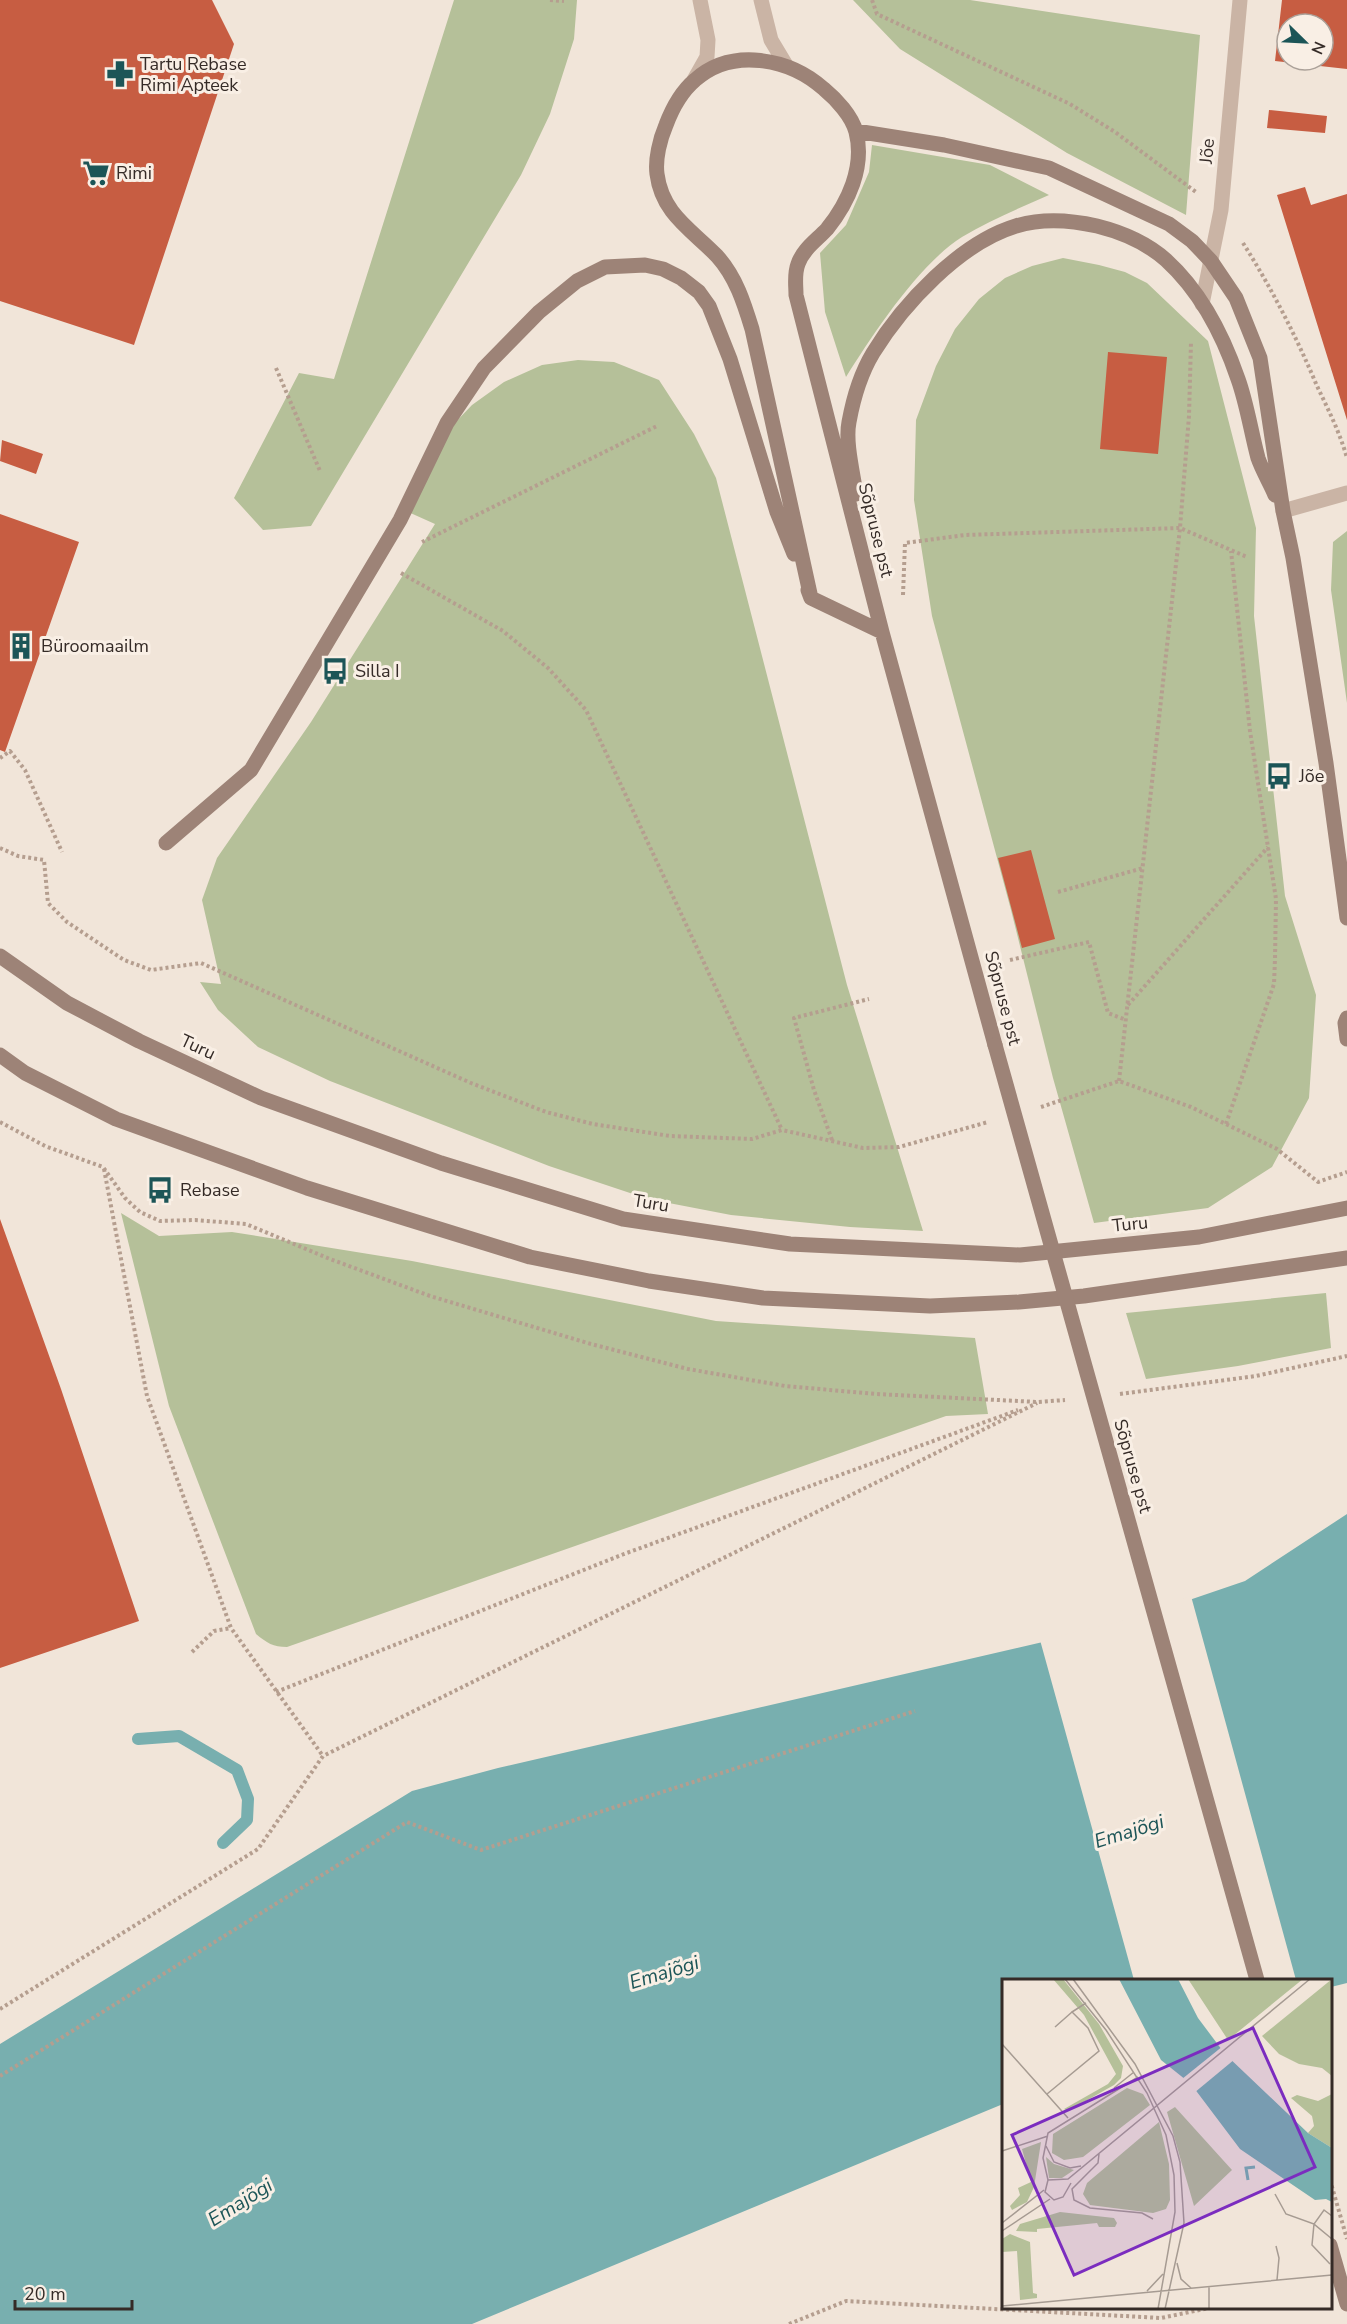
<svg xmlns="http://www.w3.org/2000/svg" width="1347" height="2324" viewBox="0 0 1347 2324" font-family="'Nunito Sans',sans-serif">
<rect width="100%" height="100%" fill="#f1e5d9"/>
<path fill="#b5c099" d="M454,0H577L574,39L550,114L521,175L311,526L263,530L234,498L299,373L334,379Z
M853,0H970L1200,35L1186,215L1067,153L900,49Z
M872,145L990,165L1049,195C1020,208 990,220 962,237C919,264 873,334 846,377L825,312L820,253L846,225L869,172Z
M1063,258L1099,265L1125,272L1147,283L1208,341L1256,528L1254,616L1285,896L1316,995L1309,1098L1272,1167L1208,1208L1094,1223L1053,1078L1011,910L932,616L914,500L916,420L936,366L955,329L979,299L1005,278L1032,266Z
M578,360L614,362L659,380L694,434L716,478L847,985L923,1231L850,1227L731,1215L648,1199L549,1166L330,1081L258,1047L218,1010L200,982L221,984L202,900L217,858L311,722L435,524L406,511L449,429L472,405L504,382L542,365Z
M1347,531V703L1331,590L1333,542Z
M121,1213L159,1236L232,1232L412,1261L716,1321L975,1338L988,1414L946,1416L287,1647C273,1647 267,1643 256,1634L169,1406Z
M1326,1293L1331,1348L1238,1366L1146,1379L1126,1313Z"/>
<path fill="#78afaf" d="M1347,1514V1983L1331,1987L1330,1980H1004L1003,2104L472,2324H0V2044L412,1791L498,1768L1116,1625L1245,1581Z"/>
<path fill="#f1e5d9" d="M1191,1596L1296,1980H1134L1040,1640L1115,1623Z"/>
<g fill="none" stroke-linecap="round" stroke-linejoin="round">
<path stroke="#78afaf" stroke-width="12" d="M138,1739L179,1736L237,1770L248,1799L247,1820L223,1843"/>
</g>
<path fill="#c75d42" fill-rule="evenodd" d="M0,0H212L234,44L134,345L0,301Z
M1282,0H1347V69L1275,61ZM1287,24H1323V60H1287Z
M1269,110L1327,116L1325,133L1267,128Z
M1305,187L1311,205L1347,194V420L1277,195Z
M1108,352L1167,357L1158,454L1100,449Z
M2,440L43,454L36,474L0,461Z
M0,514L79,542L5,752L0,750Z
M1031,850L1055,939L1022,948L998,858Z
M0,1219L61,1389L139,1621L0,1668Z"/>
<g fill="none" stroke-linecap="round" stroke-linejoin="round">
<path stroke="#b59e8f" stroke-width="4" stroke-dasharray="3 3" stroke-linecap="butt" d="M550,0L564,1
M872,0L877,14L1070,104L1115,132L1196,192
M1243,243C1272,289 1296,336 1317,386C1328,409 1340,433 1347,458
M276,368L320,471
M422,542L657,426
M401,573L503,631L548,668L586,710L782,1130
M903,595L905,543L965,535L1180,528L1247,557
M0,758L10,751L25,770L62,852
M0,848L18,856L44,860L48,903L67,922L124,960L151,970L201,963L471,1083L546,1112L593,1124L670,1136L752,1139L782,1130L863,1148L899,1147L988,1122
M1058,892L1143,868
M1010,960L1089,942L1108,1013L1126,1020
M1128,1005L1268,847
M1119,1081L1180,528L1189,416L1191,342
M1041,1107L1119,1081L1191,1107L1277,1149L1318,1182L1347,1172
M0,1122L45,1146L103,1167L125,1198L140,1212L160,1221L195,1220L246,1224L330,1259L430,1296L591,1344L688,1369L785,1386L876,1394L1038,1402L1065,1400
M1226,1124L1274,984L1275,959L1276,899L1250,731L1231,551
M832,1140L814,1090L794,1018L869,999
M104,1169L147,1396L231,1628L323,1756
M1120,1394L1256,1376L1347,1356
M192,1652L214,1631L231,1628
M276,1692L624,1554L1018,1410
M0,2009L258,1849L323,1756L1037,1403
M0,2076L407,1822L481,1850L915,1711
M789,2324L846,2301L1161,2318L1209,2308"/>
<path stroke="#cab4a5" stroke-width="15" d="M1202,304L1221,210L1240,0
M1283,511L1347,493"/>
<path stroke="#cab4a5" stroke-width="15" d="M761,0L771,40L786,65
M694,80L707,57L708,40L700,0"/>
<path stroke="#9d8377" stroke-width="15" d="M856,131L944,145L1049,168L1169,224L1192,241L1211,261L1236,298L1260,358L1283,511L1293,558L1326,763L1347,918
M856,494C853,473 845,442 849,422C853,400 861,373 873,353C903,304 960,243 1016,226C1042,218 1071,220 1097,226C1121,232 1147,243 1166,260C1200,291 1223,335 1238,379C1247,404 1251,432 1258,458C1262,470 1270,483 1275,495
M808,590L811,598L882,632
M811,598L752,329C744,303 736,277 717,256C692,230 662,214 657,174C655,159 660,139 666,125C672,109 682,91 695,80C732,47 789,58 824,89C836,99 852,116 856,132C865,167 848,203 827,229C817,240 803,249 798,264C794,274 796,285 796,295L882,632L995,1045
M166,843L251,770L400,520L447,423L484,368L539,312L577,281L605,267L645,265L663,269L681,278L699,292L709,306L730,359L777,512L794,554
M0,956L67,1003L139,1041L261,1098L441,1163L623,1219L790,1244L1020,1255L1199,1237L1347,1208
M1347,1018L1345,1023L1347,1039
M0,1055L25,1073L116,1119L307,1188L530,1257L649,1281L763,1298L930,1306L1019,1302L1084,1296L1347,1258
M1330,2245L1347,2304"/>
<path stroke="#b59e8f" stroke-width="4" stroke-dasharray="3 3" stroke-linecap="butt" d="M1330,2180L1347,2239"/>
<path stroke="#9d8377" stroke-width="15" d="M995,1045L1257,1980"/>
</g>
<defs>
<symbol id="pharmacy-bare" viewBox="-9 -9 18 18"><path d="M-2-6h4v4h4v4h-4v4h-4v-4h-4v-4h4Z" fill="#1c5557" stroke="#f9efe5" stroke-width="2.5" paint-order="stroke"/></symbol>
<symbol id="supermarket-bare" viewBox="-9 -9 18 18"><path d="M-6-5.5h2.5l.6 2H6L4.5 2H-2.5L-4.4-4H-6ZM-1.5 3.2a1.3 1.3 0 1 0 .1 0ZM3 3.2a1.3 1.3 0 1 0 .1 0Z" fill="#1c5557" stroke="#f9efe5" stroke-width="2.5" paint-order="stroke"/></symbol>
<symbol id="building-bare" viewBox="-9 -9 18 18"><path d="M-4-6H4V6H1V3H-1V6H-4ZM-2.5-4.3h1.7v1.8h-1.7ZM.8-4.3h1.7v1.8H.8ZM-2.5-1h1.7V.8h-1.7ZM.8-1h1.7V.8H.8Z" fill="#1c5557" stroke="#f9efe5" stroke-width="2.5" paint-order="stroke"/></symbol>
<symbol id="bus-bare" viewBox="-9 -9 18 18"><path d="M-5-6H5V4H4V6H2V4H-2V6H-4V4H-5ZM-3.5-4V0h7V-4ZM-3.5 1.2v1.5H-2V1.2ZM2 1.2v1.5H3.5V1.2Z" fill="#1c5557" stroke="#f9efe5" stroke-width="2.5" paint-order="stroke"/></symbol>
</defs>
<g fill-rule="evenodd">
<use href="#pharmacy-bare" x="101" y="55" width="38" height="38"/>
<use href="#supermarket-bare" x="77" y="154" width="38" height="38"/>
<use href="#building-bare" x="2" y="627" width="38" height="38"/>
<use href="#bus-bare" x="316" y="652" width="38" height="38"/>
<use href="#bus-bare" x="1260" y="757" width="38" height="38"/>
<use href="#bus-bare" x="141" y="1171" width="38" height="38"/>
</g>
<g text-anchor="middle" stroke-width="6" stroke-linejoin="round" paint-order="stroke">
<g font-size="18" fill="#352b27" stroke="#f9efe5" text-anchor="start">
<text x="140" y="70">Tartu Rebase<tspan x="140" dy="21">Rimi Apteek</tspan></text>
<text x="116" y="179">Rimi</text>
<text x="41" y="652">Büroomaailm</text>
<text x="355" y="677">Silla I</text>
<text x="1299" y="782">Jõe</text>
<text x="180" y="1196">Rebase</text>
</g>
<g font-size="18" fill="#352b27" stroke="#f9efe5">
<text transform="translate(1207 151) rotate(-85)" y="6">Jõe</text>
<text transform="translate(876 530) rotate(76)" y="6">Sõpruse pst</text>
<text transform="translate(1003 998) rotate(75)" y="6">Sõpruse pst</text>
<text transform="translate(198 1047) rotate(25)" y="6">Turu</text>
<text transform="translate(651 1203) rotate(9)" y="6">Turu</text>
<text transform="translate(1130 1224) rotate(-6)" y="6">Turu</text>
<text transform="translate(1133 1466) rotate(74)" y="6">Sõpruse pst</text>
</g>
<g font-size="20" font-style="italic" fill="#1c5557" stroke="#f9efe5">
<text transform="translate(1129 1831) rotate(-17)" y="7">Emajõgi</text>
<text transform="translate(664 1972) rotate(-17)" y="7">Emajõgi</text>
<text transform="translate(240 2202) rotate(-32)" y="7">Emajõgi</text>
</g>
</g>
<g transform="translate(1002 1979)">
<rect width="330" height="330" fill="#f1e5d9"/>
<path d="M51,0H61L97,45L121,87L119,99L112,106L66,132L62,130L106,105L114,95L82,36ZM186,0H301L226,61ZM330,0V97L320,89L297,85L277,75L260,57ZM125,109L141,115L148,126L81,178L62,181L50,174L51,155ZM330,115V169L306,154L312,147L310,137L289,119L295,116L316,122ZM173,128L230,191L192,227L165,133ZM157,143L167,185L168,221L164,230L151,234L88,226L81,215L85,204ZM39,163L32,208L25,223L10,231L8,227L18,216L16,209L29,203L20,170ZM44,178L52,185L72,191L60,199H47ZM58,233L112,239L115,244L113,248H97L95,244L35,250V253L14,252L18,245ZM8,255L28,263L31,314L35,315V319L18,321L15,272L0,273V260Z" fill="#b5c099"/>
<path d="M117,0H176L196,39L223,75L306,154L330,169V223L324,220L313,221L238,170L189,105L159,81Z" fill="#78afaf"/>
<path d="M221,67L233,80L192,114L180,100Z" fill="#f1e5d9"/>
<path fill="none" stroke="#78afaf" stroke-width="3" d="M246,201L244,189L253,188"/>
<path fill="none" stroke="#a69b92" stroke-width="1.5" d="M63,0L104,51L145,114L164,156L172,196L173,233L156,330M71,0L133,85L171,157L178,183L182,244L163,330M53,48L70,33M0,65L66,139M112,109L132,93M45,115L97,72L86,49L70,33L84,24M44,167L52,183L68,189L79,187M0,172L46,157M97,175L96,184L70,210L72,221L88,229L140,234L151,240M46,201L66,200L308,0M46,201L41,179L46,154L136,98M46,201L43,213L52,221L61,218L69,204M273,215L284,235L312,245L310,266L328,285M330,237L322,231L312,245L330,260M0,244L42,211M0,252L48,220M274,267L277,279L275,301M175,284L179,300L189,309M207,307V330M145,312L161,295M0,327L330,296"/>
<path fill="#7b2cbf" fill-opacity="0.15" stroke="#7b2cbf" stroke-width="3" d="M251,49L313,188L72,296L10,156Z"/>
<rect width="330" height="330" fill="none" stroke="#352b27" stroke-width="3"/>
</g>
<g transform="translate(1305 42) rotate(114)"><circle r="28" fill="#f9efe5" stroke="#aba199" stroke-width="1.5"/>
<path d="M0-4.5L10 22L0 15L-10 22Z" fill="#1c5557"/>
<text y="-9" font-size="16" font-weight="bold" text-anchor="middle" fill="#352b27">N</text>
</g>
<path d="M15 2300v9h117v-9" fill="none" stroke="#352b27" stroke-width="3"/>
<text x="24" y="2300" font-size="18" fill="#352b27" stroke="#f9efe5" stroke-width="4.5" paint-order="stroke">20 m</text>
</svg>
